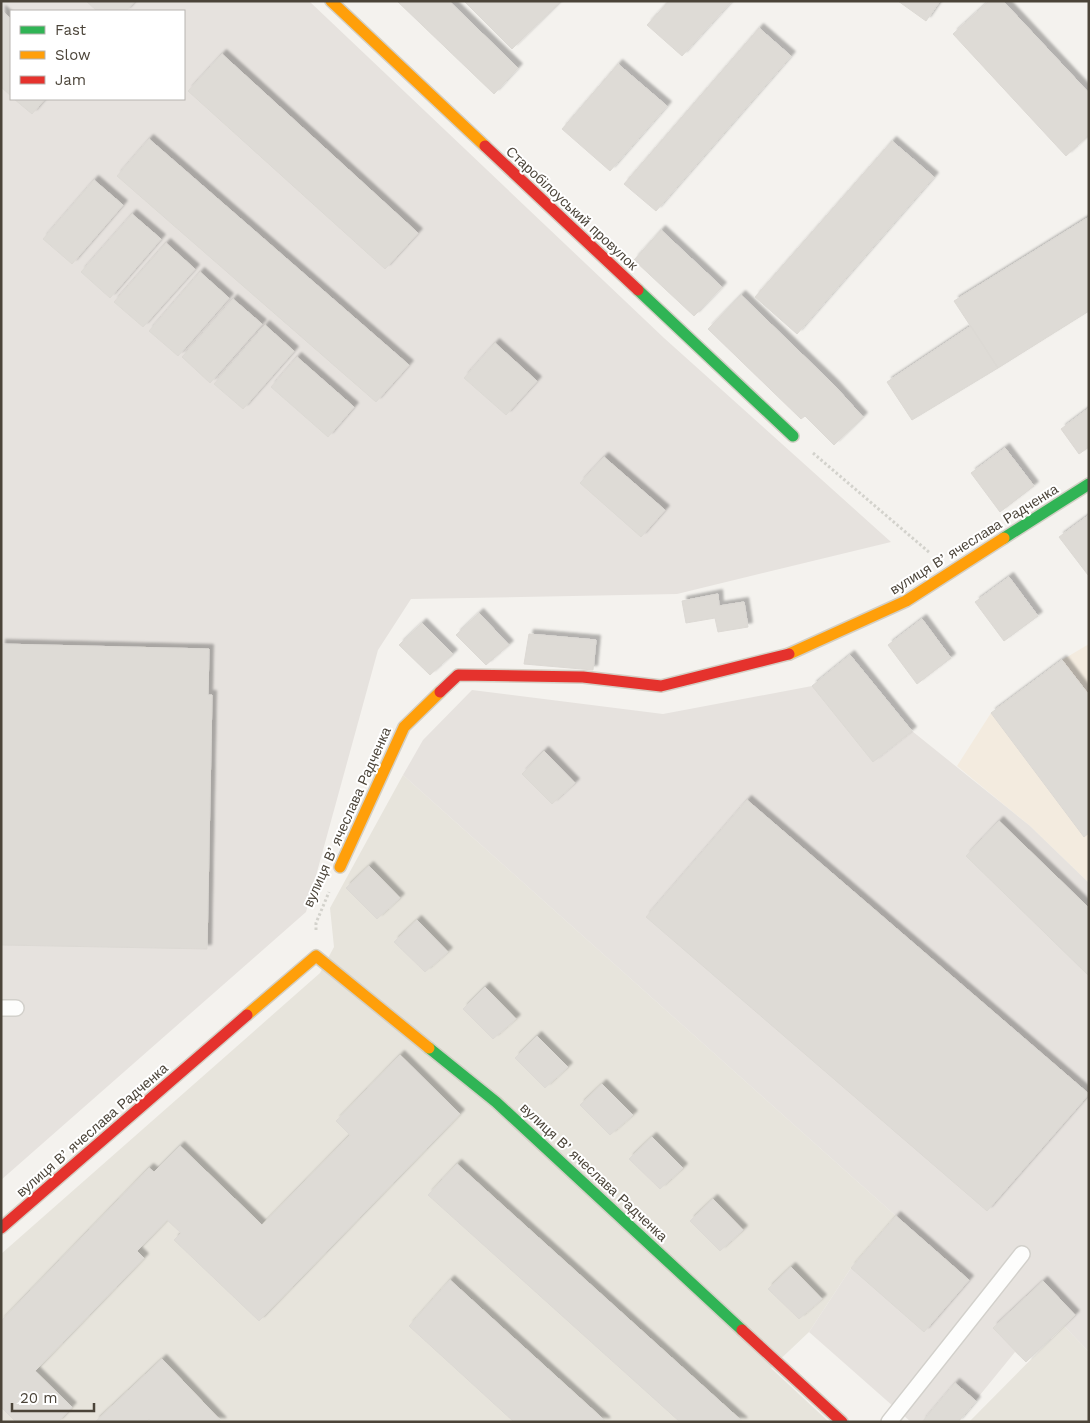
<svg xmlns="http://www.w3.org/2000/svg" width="1090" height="1423" viewBox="0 0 1090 1423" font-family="'Work Sans',sans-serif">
<defs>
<filter id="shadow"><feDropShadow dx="4.5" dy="-4.5" stdDeviation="1" flood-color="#0004"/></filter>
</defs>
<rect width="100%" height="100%" fill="#f4f2ee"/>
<path fill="#e7e4dc" d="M403,775L896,1216L851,1268L809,1332L771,1368L829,1422H1V1254L320,973L334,947L330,908Z
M1064,1326L1089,1352V1422H969Z"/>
<path fill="#f3ebdf" d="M1089,644V883L1030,826L957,766L991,713L1062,660Z"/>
<path fill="#e6e2de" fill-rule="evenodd" d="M1,1H309L664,338L891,542L677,594L411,599L378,650L306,912L1,1180ZM11,11H184V99H11Z
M850,655L912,731L1030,826L1089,883V1352L1064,1326L1026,1362L1015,1352L958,1422H911L809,1332L851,1268L896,1216L403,775L423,740L472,690L663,714L812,686Z"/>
<path fill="#dedbd6" stroke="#dcd9d4" filter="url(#shadow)" d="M86,1H135L126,11H97Z
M397,1H449L518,68L494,94Z
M464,1H561L512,49Z
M669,1H731V2L682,56L647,25Z
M898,1H940L926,21Z
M989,1H1003L1089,93V135L1066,156L953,34Z
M1,10L11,19V96L1,87Z
M759,28L791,56L656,211L624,184Z
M222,54L418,233L385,269L188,91Z
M618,64L667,106L610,171L562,129Z
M14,99H45L32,114Z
M149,139L409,365L376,402L117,176Z
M892,141L934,177L797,334L755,297Z
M94,180L123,205L72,264L43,239Z
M132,214L161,239L110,298L81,272Z
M1089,217V311L998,368L954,301Z
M661,230L722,287L694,316L634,260Z
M166,243L195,269L143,327L114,302Z
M200,272L229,298L178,356L149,331Z
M741,295L834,385L863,417L834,445L805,416L801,419L708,329Z
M233,299L262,324L210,383L182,357Z
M265,325L294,351L243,409L214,384Z
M971,326L998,368L912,420L887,382Z
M495,343L537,381L506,415L464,378Z
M297,357L354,407L328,437L271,387Z
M1089,408V447L1079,454L1061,429Z
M1005,448L1034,486L1000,512L971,473Z
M604,457L665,510L641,537L580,483Z
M1089,515V575H1088L1059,537Z
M1009,577L1038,616L1004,641L975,602Z
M718,594L719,606L744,602L748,627L718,632L715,618L686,623L682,601Z
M479,613L509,645L486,665L456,635Z
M922,619L951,658L917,684L888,645Z
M422,623L453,654L430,675L399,645Z
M529,634L596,640L593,670L524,664Z
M1,644L209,649L208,695H212L207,949L1,945Z
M850,655L912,731L873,762L812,686Z
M1062,660L1089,695V833L1084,837L991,713Z
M544,751L575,783L552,804L522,774Z
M747,800L1089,1094L987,1211L646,917Z
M999,821L1089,908V976L966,856Z
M369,866L400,898L377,919L346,888Z
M417,920L448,952L425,972L394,942Z
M485,987L516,1019L493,1039L463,1009Z
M537,1036L568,1067L545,1088L515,1058Z
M400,1055L460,1114L259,1321L174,1240L181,1233L167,1220L137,1251L144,1258L35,1371L72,1407L58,1422H16L1,1407V1321L149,1168L154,1172L180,1146L262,1225L350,1135L336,1121Z
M602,1084L633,1115L610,1135L580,1105Z
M652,1137L683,1168L660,1189L629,1159Z
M457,1164L743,1422H680L428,1195Z
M713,1199L743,1230L720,1251L690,1221Z
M896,1216L969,1280L924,1332L851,1268Z
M791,1267L822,1299L799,1319L768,1289Z
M450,1280L602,1418L606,1422H514L409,1326Z
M1043,1281L1075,1315L1026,1362L993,1328Z
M162,1359L222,1422H152L149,1419L146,1422H95Z
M955,1383L976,1401L958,1422H922Z"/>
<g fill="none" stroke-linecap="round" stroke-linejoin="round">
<defs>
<path id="lane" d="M1,1008H16
M889,1422L1022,1254"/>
<path id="fast" d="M638,290L793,436
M1004,538L1089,484
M429,1048L496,1102L742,1330"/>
<path id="slow" d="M331,1L485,146
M789,654L906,601L1004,538
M340,867L404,727L440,692
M247,1015L316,956L429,1048"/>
<path id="jam" d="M485,146L638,290
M440,692L458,675L583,677L661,686L789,654
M1,1228L247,1015
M742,1330L842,1422"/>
</defs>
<use href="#lane" stroke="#d2d0cb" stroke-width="18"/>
<use href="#fast" stroke="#d3cfc5" stroke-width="14"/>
<use href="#slow" stroke="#d3cfc5" stroke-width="14"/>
<use href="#jam" stroke="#d3cfc5" stroke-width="14"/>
<path stroke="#d3d2cc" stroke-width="3" stroke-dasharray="2.5 2.5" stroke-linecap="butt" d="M813,453L930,553
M316,930V923L329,892"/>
<use href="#lane" stroke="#fdfdfc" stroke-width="15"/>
<use href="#fast" stroke="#30b455" stroke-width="11"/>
<use href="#slow" stroke="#ff9f0a" stroke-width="11"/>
<use href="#jam" stroke="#e5322d" stroke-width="11"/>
</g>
<g text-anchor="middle" stroke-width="4" stroke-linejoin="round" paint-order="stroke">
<g font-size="14" fill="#4b4439" stroke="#fff">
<text transform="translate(572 208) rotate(43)" y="5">Старобілоуський провулок</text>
<text transform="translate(974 539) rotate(-32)" y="5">вулиця Вʼячеслава Радченка</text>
<text transform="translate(347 817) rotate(-66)" y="5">вулиця Вʼячеслава Радченка</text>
<text transform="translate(92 1130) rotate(-41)" y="5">вулиця Вʼячеслава Радченка</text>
<text transform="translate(594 1172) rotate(43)" y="5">вулиця Вʼячеслава Радченка</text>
</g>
</g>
<rect width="1090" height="1423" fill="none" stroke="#4b4439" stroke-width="5"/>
<rect x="10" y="10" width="175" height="90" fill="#ffffff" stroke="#b7b4b0"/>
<rect x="20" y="26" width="25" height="8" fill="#30b455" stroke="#b7b4b0"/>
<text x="55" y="35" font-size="15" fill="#4b4439">Fast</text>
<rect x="20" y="51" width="25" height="8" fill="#ff9f0a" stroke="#b7b4b0"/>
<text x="55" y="60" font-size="15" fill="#4b4439">Slow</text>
<rect x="20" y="76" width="25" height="8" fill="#e5322d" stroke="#b7b4b0"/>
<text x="55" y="85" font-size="15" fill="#4b4439">Jam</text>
<path d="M12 1403v8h82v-8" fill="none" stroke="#4b4439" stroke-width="2.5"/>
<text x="20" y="1403" font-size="15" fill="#4b4439" stroke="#ffffff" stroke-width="4" paint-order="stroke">20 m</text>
</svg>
